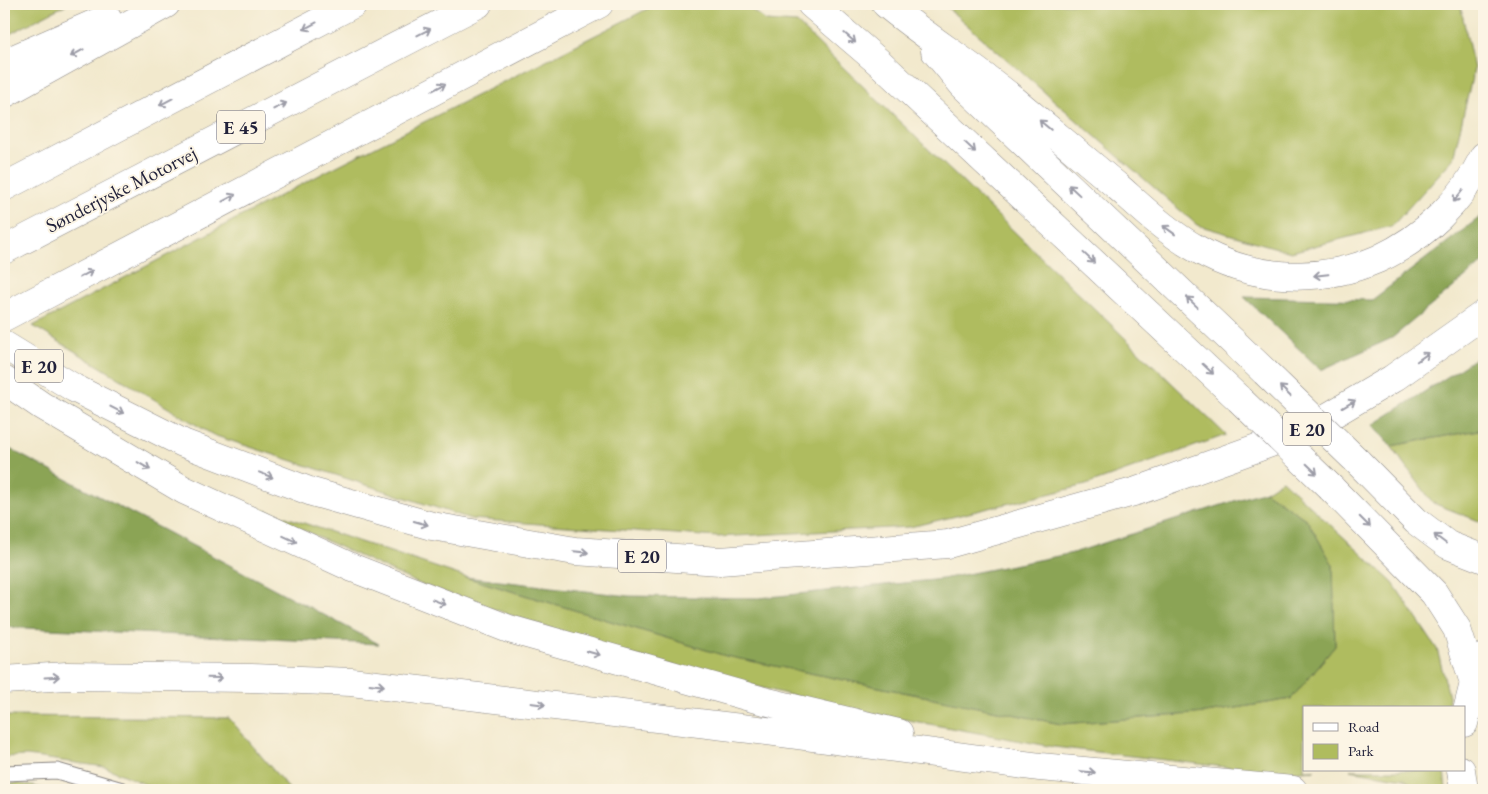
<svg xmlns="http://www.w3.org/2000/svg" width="1488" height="794" viewBox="0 0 1488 794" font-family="'EB Garamond',serif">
<rect width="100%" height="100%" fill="#fcf5e5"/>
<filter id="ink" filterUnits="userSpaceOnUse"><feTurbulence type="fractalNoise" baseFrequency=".02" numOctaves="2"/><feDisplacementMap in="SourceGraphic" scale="10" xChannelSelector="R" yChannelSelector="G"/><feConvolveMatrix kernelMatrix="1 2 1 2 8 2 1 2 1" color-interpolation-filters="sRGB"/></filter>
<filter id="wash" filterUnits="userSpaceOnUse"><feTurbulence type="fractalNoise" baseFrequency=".0096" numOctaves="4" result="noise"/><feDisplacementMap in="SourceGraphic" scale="20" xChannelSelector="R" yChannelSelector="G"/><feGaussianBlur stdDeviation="1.12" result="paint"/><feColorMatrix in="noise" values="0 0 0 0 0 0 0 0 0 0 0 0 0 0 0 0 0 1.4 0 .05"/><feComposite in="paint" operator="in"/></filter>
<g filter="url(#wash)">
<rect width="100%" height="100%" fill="#f2e9cd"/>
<path fill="#afbc5e" stroke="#686f4c" d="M4,4H67L4,37Z
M657,4H744L766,21L797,23L1226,435L1086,485L910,527L717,537L471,519L213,435L33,326L327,171Z
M943,4H1460L1474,69L1453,159L1392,226L1291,252L1197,225Z
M1484,429V523L1433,503L1391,446Z
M1282,480L1393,583L1437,649L1449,696L1448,708H1304V770H1315L1276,773L1054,747L837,707L617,651L417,583L247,504L465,577L726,656L1061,724L1206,713L1291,699L1335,646L1333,565L1307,520L1265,491Z
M4,716L229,718L290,790H158L105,767L27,756L4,757Z
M1350,770H1444L1446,790H1422L1404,779Z
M17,783L53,790H4V784Z"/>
<path fill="#8ba455" stroke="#566348" d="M1484,214V262L1392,338L1321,370L1244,297L1372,300Z
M1484,353V429L1391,446L1373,425Z
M4,446L379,644L4,627Z
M1265,491L1307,520L1333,565L1335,646L1291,699L1206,713L1061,724L726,656L465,577L629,596L759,598L942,579L1073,553Z"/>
</g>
<g filter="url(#ink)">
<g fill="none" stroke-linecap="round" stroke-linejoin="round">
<defs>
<path id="lane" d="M4,773L57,771L122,790"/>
<path id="secondary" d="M1464,723L1474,683L1484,657
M1461,770L1464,790"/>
<path id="highway" d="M811,4L881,64L1239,399
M886,4C927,38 972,65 1013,99C1048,128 1082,157 1117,186C1142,208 1168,233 1197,249C1252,281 1320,284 1378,259C1424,238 1462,201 1484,156
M935,51L963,85L1265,372
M4,63L107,18
M4,94L166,4
M4,187L353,4
M4,250L478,4
M4,317L599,4
M4,345L74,388L183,443L312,492L432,526L575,551L720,561L948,544L1137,491L1304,431L1392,379L1484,314
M4,380L42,406L184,490L353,568L509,629L760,700L899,733
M1357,461L1416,521L1448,545L1484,559
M1331,488L1434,593L1457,629L1474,683
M4,680L67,676L252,678L351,682L775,732L1040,767L1293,790"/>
</defs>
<use href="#lane" stroke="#8a8684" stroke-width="17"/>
<use href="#secondary" stroke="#8a8684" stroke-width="29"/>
<use href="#highway" stroke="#8a8684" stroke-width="29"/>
<use href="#lane" stroke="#fff" stroke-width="15"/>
<use href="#secondary" stroke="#fff" stroke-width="28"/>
<use href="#highway" stroke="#fff" stroke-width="28"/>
<defs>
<path id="highway-bridge" d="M1265,372L1357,461
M1239,399L1331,488"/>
</defs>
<use href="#highway-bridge" stroke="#8a8684" stroke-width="29" stroke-linecap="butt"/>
<use href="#highway-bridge" stroke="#fff" stroke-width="28"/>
</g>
<defs><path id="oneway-shaft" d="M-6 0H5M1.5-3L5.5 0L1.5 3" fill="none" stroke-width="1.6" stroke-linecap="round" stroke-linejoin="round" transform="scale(1.25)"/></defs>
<g stroke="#9c9ca7">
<use href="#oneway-shaft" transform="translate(310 26) rotate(152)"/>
<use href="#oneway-shaft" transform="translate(424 32) rotate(-27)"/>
<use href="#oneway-shaft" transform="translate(850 38) rotate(41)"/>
<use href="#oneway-shaft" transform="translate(77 53) rotate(151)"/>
<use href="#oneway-shaft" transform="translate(439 87) rotate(-28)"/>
<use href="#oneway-shaft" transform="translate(166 102) rotate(152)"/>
<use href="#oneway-shaft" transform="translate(280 106) rotate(-27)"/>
<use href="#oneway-shaft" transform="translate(1045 125) rotate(-140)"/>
<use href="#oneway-shaft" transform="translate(970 147) rotate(43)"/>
<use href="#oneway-shaft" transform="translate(1074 190) rotate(-137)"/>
<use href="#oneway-shaft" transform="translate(1458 196) rotate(128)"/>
<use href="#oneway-shaft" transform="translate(229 198) rotate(-28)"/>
<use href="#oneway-shaft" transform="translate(1169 230) rotate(-144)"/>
<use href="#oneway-shaft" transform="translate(1089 258) rotate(43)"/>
<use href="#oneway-shaft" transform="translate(86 274) rotate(-28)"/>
<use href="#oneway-shaft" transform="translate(1321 275) rotate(174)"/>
<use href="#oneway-shaft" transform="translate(1192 302) rotate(-137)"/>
<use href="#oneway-shaft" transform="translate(1423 357) rotate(-35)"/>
<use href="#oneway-shaft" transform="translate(1208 369) rotate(43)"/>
<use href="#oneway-shaft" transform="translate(1285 391) rotate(-136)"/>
<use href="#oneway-shaft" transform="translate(1349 404) rotate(-31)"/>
<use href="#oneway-shaft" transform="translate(117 410) rotate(27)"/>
<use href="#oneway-shaft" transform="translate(144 466) rotate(31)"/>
<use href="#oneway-shaft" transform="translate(1312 469) rotate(44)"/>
<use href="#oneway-shaft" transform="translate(266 475) rotate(21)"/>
<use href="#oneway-shaft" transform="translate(1365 522) rotate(45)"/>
<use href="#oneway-shaft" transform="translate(421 523) rotate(16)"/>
<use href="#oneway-shaft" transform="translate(290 539) rotate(25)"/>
<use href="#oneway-shaft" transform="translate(1440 539) rotate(-143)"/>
<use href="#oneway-shaft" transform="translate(581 552) rotate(5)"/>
<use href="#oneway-shaft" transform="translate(439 602) rotate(21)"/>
<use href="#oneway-shaft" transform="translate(593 653) rotate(16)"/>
<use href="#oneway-shaft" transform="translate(52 677) rotate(-3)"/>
<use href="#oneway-shaft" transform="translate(215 678) rotate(1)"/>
<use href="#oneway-shaft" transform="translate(377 685) rotate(7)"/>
<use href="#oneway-shaft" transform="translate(538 704) rotate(7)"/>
<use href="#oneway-shaft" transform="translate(1088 772) rotate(5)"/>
</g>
</g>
<g text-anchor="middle" stroke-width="4" stroke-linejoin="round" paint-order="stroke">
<g fill="#fcf5e5" stroke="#63616e" stroke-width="1">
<rect x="217" y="110.5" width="48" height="33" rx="4"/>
<rect x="15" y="349.5" width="48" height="33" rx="4"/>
<rect x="1283" y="412.5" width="48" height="33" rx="4"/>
<rect x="618" y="539.5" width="48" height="33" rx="4"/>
</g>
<g font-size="19" font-weight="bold" fill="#22223b">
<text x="241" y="134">E 45</text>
<text x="39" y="373">E 20</text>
<text x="1307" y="436">E 20</text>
<text x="642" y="563">E 20</text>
</g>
<g font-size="20" fill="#22223b" stroke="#fcf5e5">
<text transform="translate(121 189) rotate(-27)" y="7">Sønderjyske Motorvej</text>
</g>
</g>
<rect width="1488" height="794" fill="none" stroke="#fcf5e5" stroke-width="20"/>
<rect x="1303" y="706" width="162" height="65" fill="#fcf5e5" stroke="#a5a1a1"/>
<rect x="1313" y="723" width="25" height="8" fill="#ffffff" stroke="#a5a1a1"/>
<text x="1348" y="732" font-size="15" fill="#22223b">Road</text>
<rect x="1313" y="744" width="25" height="15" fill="#afbc5e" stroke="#a5a1a1"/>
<text x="1348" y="756" font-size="15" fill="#22223b">Park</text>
</svg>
